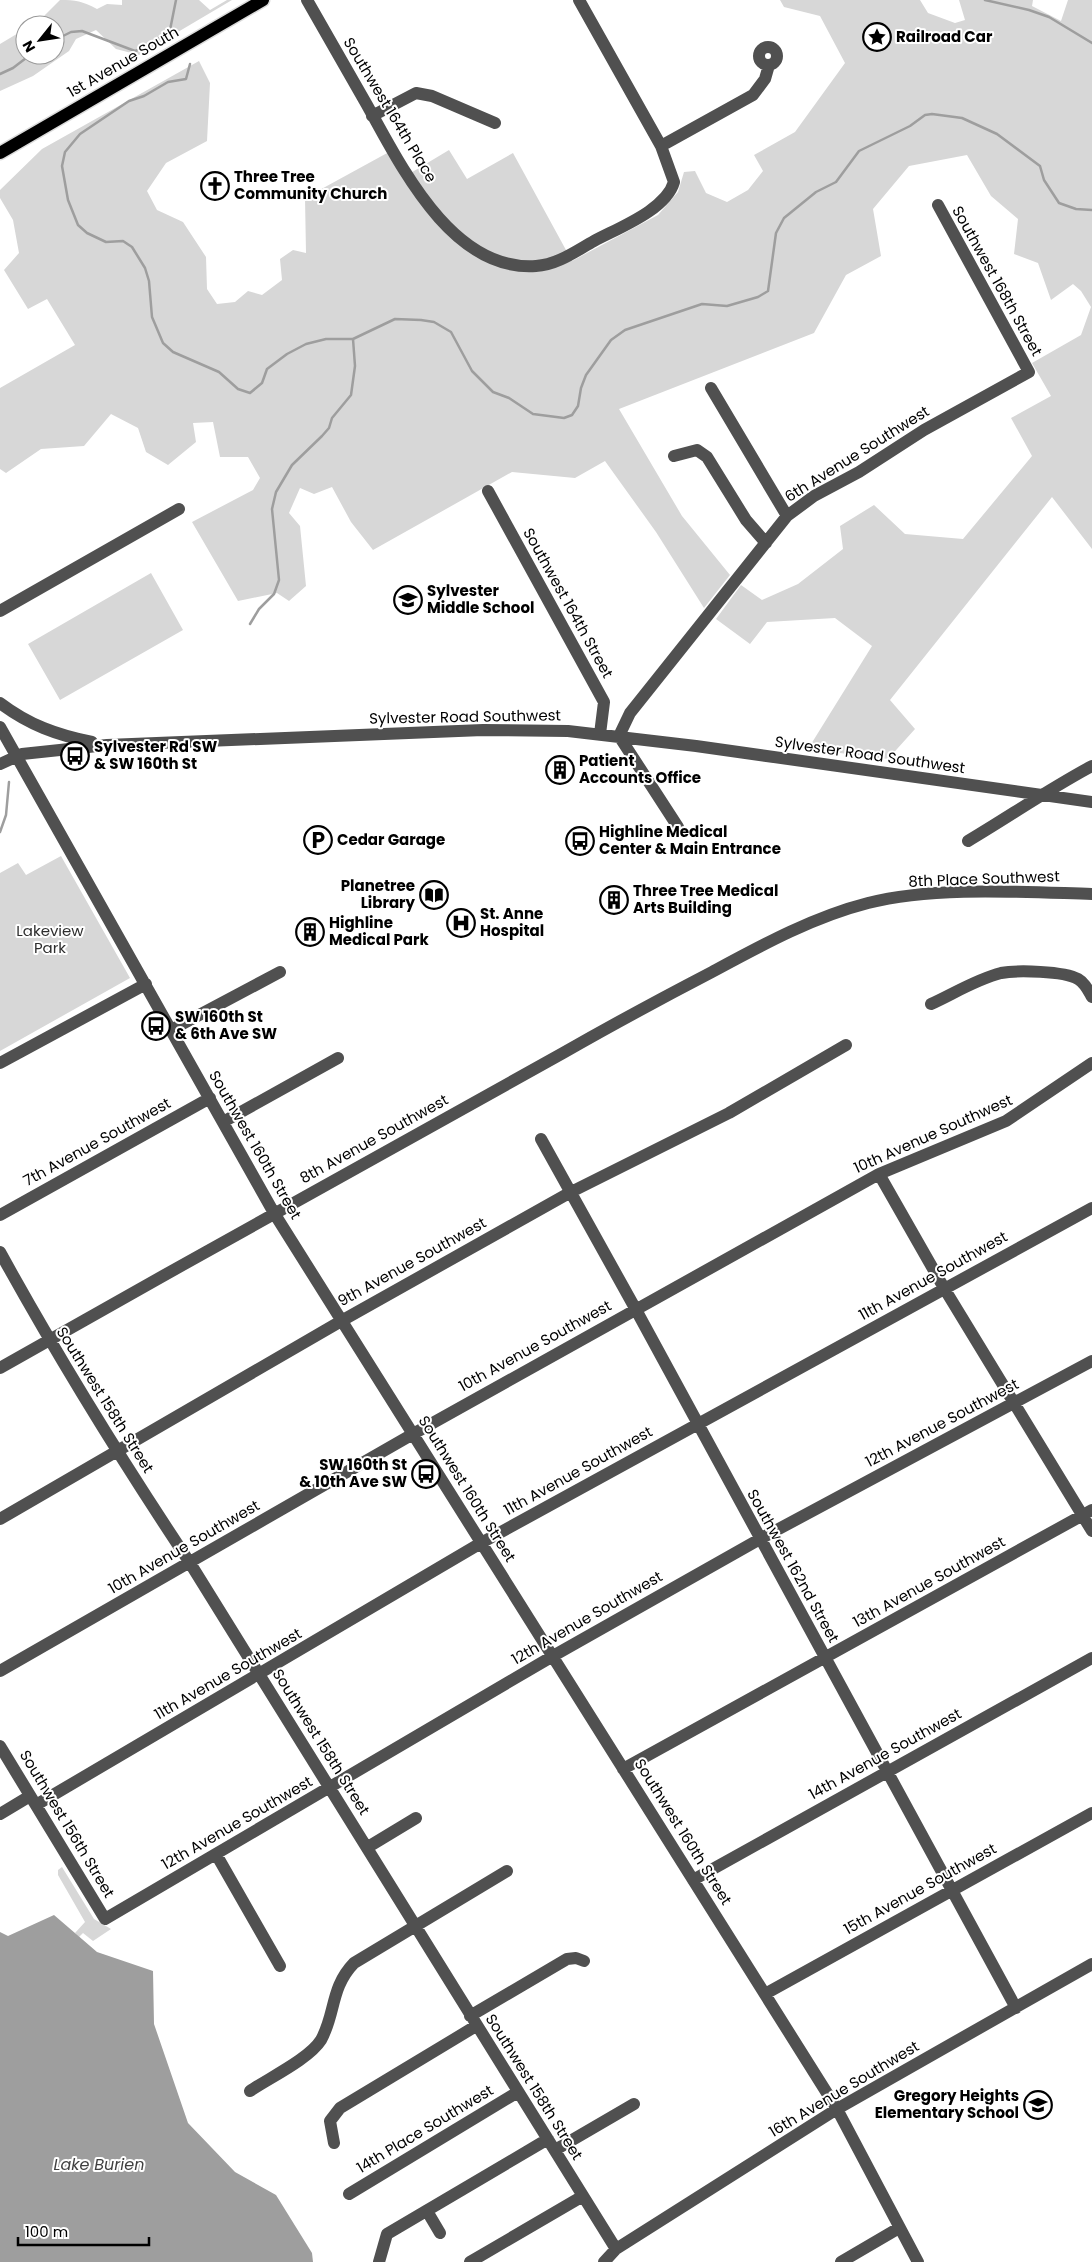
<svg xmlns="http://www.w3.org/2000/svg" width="1092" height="2262" viewBox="0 0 1092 2262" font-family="Poppins,sans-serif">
<rect width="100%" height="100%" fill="#fff"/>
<path fill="#d7d7d7" d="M60,0C76,0 82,1 97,9L107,4L122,5V0H199L210,10L227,0H232L139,55L116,49L96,30L76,39L69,51L33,76L0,91V44L25,29V55H55V25H31L41,19Z
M780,0H920L928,13L955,23L965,20L959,0H1033L1032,6L1061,21L1068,0H1092V549L1052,497L890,700L915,729L888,759L808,749L872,646L835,618L767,622L750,644L716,619L741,585L762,600L798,584L843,549L840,526L874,505L905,534L963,539L1032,456L1011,418L1051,396L1032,363L1081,335L1091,307L1081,291L1073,284L1051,300L1038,263L1014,254L1018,219L991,196L967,155L909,166L873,209L881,256L846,275L814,333L619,409L682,516L730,575L704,608L656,532L605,461L575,478L512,472L373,550L351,522L332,487L314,494L300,488L289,513L300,526L306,586L289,601L277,593L238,601L192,522L253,490L260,478L248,457H220L213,422L193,423L196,442L168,465L146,452L138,428L111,414L84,446L41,449L6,473L0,469V388L75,345L47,299L28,309L4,270L19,253L13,220L0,198V190L42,149L199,61L210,83L207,141L166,163L147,191L157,210L183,222L206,257L207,289L217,304L235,302L248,291L262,295L282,280L280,259L293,250L306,253L305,198L389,152L404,177L449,150L467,179L513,153L572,261L658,215L678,192L684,172L695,171L706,193L727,202L748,190L763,171L754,155L795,132L845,63L820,16L784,7Z
M151,573L183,630L60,700L28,644Z
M61,856L130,978L0,1051V873L18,863L26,875Z
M62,1867L94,1919L111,1929L93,1941L83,1933L79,1937L75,1933L85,1922L58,1875V1870Z"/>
<path fill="#9e9e9e" d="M54,1915L97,1952L153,1971L154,2024L188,2123L235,2172L276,2195L312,2253L313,2262H0V1932L8,1936Z"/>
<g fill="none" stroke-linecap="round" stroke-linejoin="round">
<path stroke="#9e9e9e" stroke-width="2.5" d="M985,0L1029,10L1049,17L1092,43
M55,40L71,32L82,31L135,51L147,47L170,30L176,0
M190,64L186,79L168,82L144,96L129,101L80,134L65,152L62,166L68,200L78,225L87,233L106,242L123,241L132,247L145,268L149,281L152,317L163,343L173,352L219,372L238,389L250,393L262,383L267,369L287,354L306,344L326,339H353L395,319L421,320L434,322L451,332L472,371L493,392L509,398L533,414L564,418L572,415L578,406L581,388L586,375L611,340L625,330L702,304L727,306L758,297L768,291L776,233L784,218L816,192L836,182L859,151L910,126L925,115L932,114L962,118L997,134L1040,166L1044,180L1059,203L1076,209L1092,210
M0,74L13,68L30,55
M250,624L259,609L274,594L279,580L272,509L276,492L292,465L322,436L329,428L332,418L351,395L355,366L353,339
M0,832L6,815L9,782"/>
<defs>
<path id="major" d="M0,153L263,0"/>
</defs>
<use href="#major" stroke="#dbdbdb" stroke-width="15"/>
<path stroke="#505050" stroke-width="12" d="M307,0C327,35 347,70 367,105C401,166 452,272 536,266C557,265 576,251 594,241C618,228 666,210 674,182L661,146L579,0
M759 56a9 9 0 1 1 18 0a9 9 0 1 1-18 0Z
M372,116L416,93L432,96L495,123
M661,146L753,95L765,79L769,65
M711,388L787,516
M674,456L697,450L707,457L746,520L766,543
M488,491L604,702L600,734
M0,611L179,509
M0,703C29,725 57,735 92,742
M0,727L274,1213L837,2109L918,2262
M619,736L630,713L787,516L814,496L859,472L924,430L1029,372L938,205
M619,736L678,827
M0,764L22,754L107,745L483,730L568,731L696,746L1092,802
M968,841C1010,816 1049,789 1092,766
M931,1004C953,994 977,979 1001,973C1017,970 1064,971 1078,979C1085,983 1088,990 1092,997
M171,1030L280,972
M0,1063L146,984
M223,1122L338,1058
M541,1139L635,1308L1016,2008
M879,1174L944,1288L1092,1531
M0,1215L210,1098
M0,1252C59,1359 122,1461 190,1563L616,2249
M0,1368C187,1262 374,1157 563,1053C612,1025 662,998 712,972C762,945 813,917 868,903C934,886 1023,892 1092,894
M0,1519L343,1320L571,1192L729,1113L846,1045
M0,1671L413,1434L879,1174L1006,1121L1092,1063
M0,1746L105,1919L553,1656L760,1539L1092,1361
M623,1769L1092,1510
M36,1805L481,1543L1092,1208
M0,1814L30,1796
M368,1847L416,1818
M216,1854L280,1966
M693,1880L1092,1658
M765,1994L1092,1813
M470,2016L567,1959L576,1958L584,1961
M250,2091C269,2078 309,2059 321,2040C336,2013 330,1988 354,1963L507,1871
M334,2143L330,2121L340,2108L476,2026
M555,2150L634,2104
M349,2194L518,2092
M427,2211L440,2233
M379,2262L387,2234L548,2139
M470,2262L583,2196
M604,2262L616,2249L837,2109L1092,1964
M841,2262L899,2228"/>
<use href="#major" stroke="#000" stroke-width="12"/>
</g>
<defs>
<symbol id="sight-ring" viewBox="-11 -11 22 22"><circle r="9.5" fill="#fff" stroke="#000" stroke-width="1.5"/><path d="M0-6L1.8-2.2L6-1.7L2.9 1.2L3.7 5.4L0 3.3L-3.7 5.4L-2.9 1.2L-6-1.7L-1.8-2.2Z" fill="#000"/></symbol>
<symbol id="church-ring" viewBox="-11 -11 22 22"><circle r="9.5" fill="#fff" stroke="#000" stroke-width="1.5"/><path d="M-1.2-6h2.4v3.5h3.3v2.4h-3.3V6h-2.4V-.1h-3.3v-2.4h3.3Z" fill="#000"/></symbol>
<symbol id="school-ring" viewBox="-11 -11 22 22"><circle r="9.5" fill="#fff" stroke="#000" stroke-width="1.5"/><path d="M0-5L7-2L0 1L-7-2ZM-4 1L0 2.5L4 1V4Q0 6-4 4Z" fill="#000"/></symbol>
<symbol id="bus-ring" viewBox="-11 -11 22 22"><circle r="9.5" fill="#fff" stroke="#000" stroke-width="1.5"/><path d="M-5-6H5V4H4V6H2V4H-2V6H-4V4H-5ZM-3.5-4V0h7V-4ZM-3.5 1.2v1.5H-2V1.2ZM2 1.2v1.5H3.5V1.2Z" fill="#000"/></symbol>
<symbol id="building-ring" viewBox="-11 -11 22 22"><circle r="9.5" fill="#fff" stroke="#000" stroke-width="1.5"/><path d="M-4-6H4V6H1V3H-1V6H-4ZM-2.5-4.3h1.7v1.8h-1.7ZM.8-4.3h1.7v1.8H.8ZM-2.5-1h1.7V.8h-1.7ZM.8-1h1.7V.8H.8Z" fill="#000"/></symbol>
<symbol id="parking-ring" viewBox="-11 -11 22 22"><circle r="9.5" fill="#fff" stroke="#000" stroke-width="1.5"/><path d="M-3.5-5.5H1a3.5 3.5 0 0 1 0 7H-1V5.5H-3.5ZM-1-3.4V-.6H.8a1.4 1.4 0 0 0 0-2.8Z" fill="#000"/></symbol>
<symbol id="library-ring" viewBox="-11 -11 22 22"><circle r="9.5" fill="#fff" stroke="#000" stroke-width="1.5"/><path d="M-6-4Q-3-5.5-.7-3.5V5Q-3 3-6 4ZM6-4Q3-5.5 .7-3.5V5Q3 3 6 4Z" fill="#000"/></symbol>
<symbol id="hospital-ring" viewBox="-11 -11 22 22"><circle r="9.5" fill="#fff" stroke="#000" stroke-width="1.5"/><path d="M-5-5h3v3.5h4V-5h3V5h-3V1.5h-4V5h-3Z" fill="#000"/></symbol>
</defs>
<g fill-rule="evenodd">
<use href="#sight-ring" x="861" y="21" width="32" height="32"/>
<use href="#church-ring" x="199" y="170" width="32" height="32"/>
<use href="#school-ring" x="392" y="584" width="32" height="32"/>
<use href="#bus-ring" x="59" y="740" width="32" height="32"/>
<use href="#building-ring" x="544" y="754" width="32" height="32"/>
<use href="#parking-ring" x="302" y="824" width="32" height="32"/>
<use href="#bus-ring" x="564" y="825" width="32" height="32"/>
<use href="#library-ring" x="418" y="879" width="32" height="32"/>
<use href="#building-ring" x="598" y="884" width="32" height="32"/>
<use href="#hospital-ring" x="445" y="907" width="32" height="32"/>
<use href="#building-ring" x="294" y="916" width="32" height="32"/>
<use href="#bus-ring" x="140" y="1010" width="32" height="32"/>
<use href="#bus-ring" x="410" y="1458" width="32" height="32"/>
<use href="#school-ring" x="1022" y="2089" width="32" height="32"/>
</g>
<g text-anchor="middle" stroke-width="4" stroke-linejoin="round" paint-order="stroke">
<g font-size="15" font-weight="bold" fill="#000" stroke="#fff" text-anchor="start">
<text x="896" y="42">Railroad Car</text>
<text x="234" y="182">Three Tree<tspan x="234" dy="17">Community Church</tspan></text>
<text x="427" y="596">Sylvester<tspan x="427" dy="17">Middle School</tspan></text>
<text x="94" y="752">Sylvester Rd SW<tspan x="94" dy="17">&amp; SW 160th St</tspan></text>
<text x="579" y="766">Patient<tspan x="579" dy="17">Accounts Office</tspan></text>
<text x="599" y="837">Highline Medical<tspan x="599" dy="17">Center &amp; Main Entrance</tspan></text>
<text x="337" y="845">Cedar Garage</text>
<text x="415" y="891" text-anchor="end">Planetree<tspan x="415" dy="17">Library</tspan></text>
<text x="633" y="896">Three Tree Medical<tspan x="633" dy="17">Arts Building</tspan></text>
<text x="480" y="919">St. Anne<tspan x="480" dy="17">Hospital</tspan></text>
<text x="329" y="928">Highline<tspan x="329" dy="17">Medical Park</tspan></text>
<text x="175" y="1022">SW 160th St<tspan x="175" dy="17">&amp; 6th Ave SW</tspan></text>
<text x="407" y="1470" text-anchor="end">SW 160th St<tspan x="407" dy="17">&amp; 10th Ave SW</tspan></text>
<text x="1019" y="2101" text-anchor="end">Gregory Heights<tspan x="1019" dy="17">Elementary School</tspan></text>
</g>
<g font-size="15" fill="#000" stroke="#fff">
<text transform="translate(123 62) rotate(-30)" y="5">1st Avenue South</text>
<text transform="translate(390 110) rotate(59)" y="5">Southwest 164th Place</text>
<text transform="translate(997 281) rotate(61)" y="5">Southwest 168th Street</text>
<text transform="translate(857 454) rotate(-32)" y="5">6th Avenue Southwest</text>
<text transform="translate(568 603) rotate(61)" y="5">Southwest 164th Street</text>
<text transform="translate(465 717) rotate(-1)" y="5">Sylvester Road Southwest</text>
<text transform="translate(870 755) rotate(8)" y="5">Sylvester Road Southwest</text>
<text transform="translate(984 879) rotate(-2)" y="5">8th Place Southwest</text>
<text transform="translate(933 1134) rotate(-24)" y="5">10th Avenue Southwest</text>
<text transform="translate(374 1139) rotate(-29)" y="5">8th Avenue Southwest</text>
<text transform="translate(97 1142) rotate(-29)" y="5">7th Avenue Southwest</text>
<text transform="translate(255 1145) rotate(60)" y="5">Southwest 160th Street</text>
<text transform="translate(412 1262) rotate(-29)" y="5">9th Avenue Southwest</text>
<text transform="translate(933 1276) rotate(-29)" y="5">11th Avenue Southwest</text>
<text transform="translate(535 1346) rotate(-29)" y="5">10th Avenue Southwest</text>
<text transform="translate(105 1400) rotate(58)" y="5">Southwest 158th Street</text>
<text transform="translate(942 1423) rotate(-28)" y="5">12th Avenue Southwest</text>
<text transform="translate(578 1471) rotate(-29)" y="5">11th Avenue Southwest</text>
<text transform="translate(467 1489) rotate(58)" y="5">Southwest 160th Street</text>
<text transform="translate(184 1547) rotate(-30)" y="5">10th Avenue Southwest</text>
<text transform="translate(793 1566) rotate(61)" y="5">Southwest 162nd Street</text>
<text transform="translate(929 1582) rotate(-29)" y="5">13th Avenue Southwest</text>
<text transform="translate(587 1618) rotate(-30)" y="5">12th Avenue Southwest</text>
<text transform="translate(228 1674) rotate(-30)" y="5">11th Avenue Southwest</text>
<text transform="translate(321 1742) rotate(58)" y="5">Southwest 158th Street</text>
<text transform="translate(885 1754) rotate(-29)" y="5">14th Avenue Southwest</text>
<text transform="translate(237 1823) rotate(-30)" y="5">12th Avenue Southwest</text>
<text transform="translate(67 1824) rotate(59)" y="5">Southwest 156th Street</text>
<text transform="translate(683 1832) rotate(58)" y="5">Southwest 160th Street</text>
<text transform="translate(920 1889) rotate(-29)" y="5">15th Avenue Southwest</text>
<text transform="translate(534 2087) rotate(58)" y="5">Southwest 158th Street</text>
<text transform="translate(844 2089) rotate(-31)" y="5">16th Avenue Southwest</text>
<text transform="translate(425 2129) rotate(-31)" y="5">14th Place Southwest</text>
</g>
<g font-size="15" fill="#2e2e2e" stroke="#fff">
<text x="50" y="936">Lakeview<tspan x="50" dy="17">Park</tspan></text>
</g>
<g font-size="16" font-style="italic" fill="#3f3f3f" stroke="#fff">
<text x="99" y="2170">Lake Burien</text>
</g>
</g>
<g transform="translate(40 40) rotate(240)"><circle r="24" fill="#ffffff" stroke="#999999"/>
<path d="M0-4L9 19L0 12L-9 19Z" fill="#000000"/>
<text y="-8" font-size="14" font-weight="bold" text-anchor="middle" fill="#000000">N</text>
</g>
<path d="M18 2237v8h131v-8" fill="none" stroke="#000000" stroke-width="2.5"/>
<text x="25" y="2237" font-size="15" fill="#000000" stroke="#ffffff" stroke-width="4" paint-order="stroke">100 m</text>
</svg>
